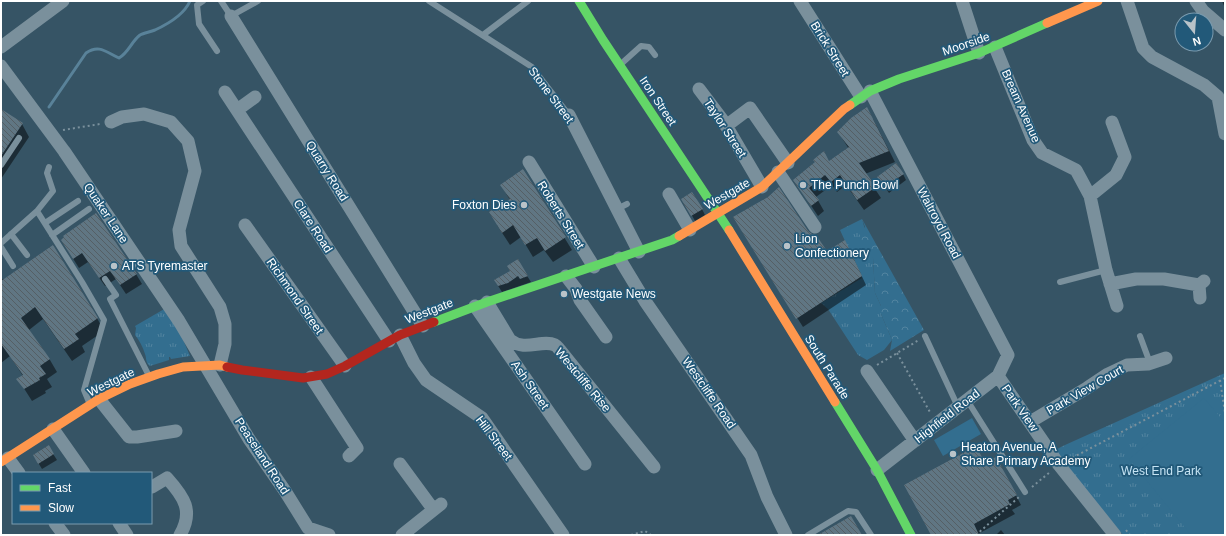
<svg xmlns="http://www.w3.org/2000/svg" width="1226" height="536" viewBox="0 0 1226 536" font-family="Arial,sans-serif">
<defs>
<pattern id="grass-tufts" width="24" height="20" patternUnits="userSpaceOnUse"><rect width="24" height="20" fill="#336e8f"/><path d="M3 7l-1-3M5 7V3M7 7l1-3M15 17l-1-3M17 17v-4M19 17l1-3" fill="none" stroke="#5284a0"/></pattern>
<pattern id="forest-crowns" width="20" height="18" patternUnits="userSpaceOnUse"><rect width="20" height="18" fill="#336e8f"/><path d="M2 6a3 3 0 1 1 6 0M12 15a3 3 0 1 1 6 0" fill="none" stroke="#5284a0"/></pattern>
<pattern id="building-back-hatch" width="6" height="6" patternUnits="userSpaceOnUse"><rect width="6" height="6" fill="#607683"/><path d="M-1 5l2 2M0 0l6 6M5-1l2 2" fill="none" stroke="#555f65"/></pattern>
</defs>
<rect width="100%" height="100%" fill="#365465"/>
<path fill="url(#grass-tufts)" d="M862,219L873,258L875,293L881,306V314L892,340L884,350L867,360L858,355L828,309L821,303L862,278L840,230Z
M166,308L176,323L190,356L171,359L170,357H169V360L150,366C145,362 147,359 145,354C143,347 139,340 135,335L136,328L135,326Z
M1225,373V535H1123L1053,451L1065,445Z"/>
<path fill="url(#forest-crowns)" d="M862,219L924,330L890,351L892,340L881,314V306L875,293L873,258L867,255L859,233L865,227Z"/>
<path fill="#336e8f" d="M1204,398L1225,423V535H1191L1129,459Z
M972,418L981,434L943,456L934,440Z"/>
<path fill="#0007" d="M1222,1H1225V8Z
M1,110L22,124L29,137L1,179Z
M873,119L895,162L865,174L881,198L864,210L846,185L837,192L832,185L816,197L824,211L818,216L794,180L829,162L849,149L838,132Z
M523,171L572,250L553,262L544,250L533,257L521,237L510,245L497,225L510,200L501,185Z
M903,174L906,180L889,193L882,183Z
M768,198L808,232L827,252L850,251L866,285L803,327L740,227Z
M683,199L702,209L705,215L695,221Z
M65,236L136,274L142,284L126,294L116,279L105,286L88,262L79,268L67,249Z
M517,260L531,282L502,292L495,281L511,271Z
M1,277L3,280L97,318L104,331L82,346L85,352L72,361L43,319L29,330L50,360L57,372L47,379L52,387L45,391L46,393L32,401L18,379L23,376L10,356L1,363Z
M48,446L57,460L42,469L34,456Z
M985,464L1001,467L1021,505L1012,510L1015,514L978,534L979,535H932Z
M1001,530L1005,535H996Z"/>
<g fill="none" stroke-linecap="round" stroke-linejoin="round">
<path stroke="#598299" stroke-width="3" d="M49,107L86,53C99,44 106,52 119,58C129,52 131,42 140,35C144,33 150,32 155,30C168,24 184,15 190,1"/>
</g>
<path fill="url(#building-back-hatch)" d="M867,107L889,151L859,163L876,187L857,200L840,175L831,182L825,175L809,188L819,200L811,206L793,180L815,162L813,160L824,151L829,161L849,147L837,132L851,118Z
M1,109L23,123L1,156Z
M896,163L904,174L884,187L877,177Z
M523,169L566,237L545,251L537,238L525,245L513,225L502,233L489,212L510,199L500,185Z
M779,187L808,231L812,234L816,235L827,251L845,240L862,276L796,319L733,217L768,197Z
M692,192L703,209L691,216L681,199Z
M96,213L137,274L120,285L110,271L99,278L82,253L73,259L61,240L64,237L63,236Z
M53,245L98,318L75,334L79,339L64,349L35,307L21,318L50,359L40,366L46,374L39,378L40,380L24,389L16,379L23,375L1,344V281Z
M518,259L528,276L520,279L518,276L508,283L498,286L494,280L510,271L507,266Z
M49,445L54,454L38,464L33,455Z
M976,446L985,463L996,457L1017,495L1008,500L1010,504L974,524L979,535H931L904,485Z
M851,516L862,535H818Z"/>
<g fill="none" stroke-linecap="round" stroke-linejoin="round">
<path stroke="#7a909c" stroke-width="2" stroke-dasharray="2 3" stroke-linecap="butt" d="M63,130L100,124
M897,353L931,414
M877,365L919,340
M1220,380L1225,413
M1068,460L1225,378
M1032,487L1050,472
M1126,530L1130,535
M631,535L645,531L651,535
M976,535L1019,497"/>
<path stroke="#7a909c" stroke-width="6" d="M203,1L197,5L199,24L217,51
M221,1L231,16L258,1
M429,1L532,67L569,115
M483,35L528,1
M621,64L641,46L649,47L655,55
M1,165L19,138
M49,167L47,173L53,191L37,211L82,282L104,320L84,390L89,402
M617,209L627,204
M45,223L78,201
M11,234L27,255
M52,235L89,209
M1,243L37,211
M1,247L13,266
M105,279L116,295L110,299L148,374
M1060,282L1106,270
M925,336L958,407
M1140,336L1150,363
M967,400L1025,492
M808,535L848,511L856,512L871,535"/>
<path stroke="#7a909c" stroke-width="13" d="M800,1L861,97
M962,1L979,53
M1127,1L1143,48L1152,57L1204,85L1218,97L1225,134
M1196,1L1203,11L1225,30
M231,16L423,326
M1,47L63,1
M995,47L1033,140L1042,153L1076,170L1090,196L1106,270L1117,306
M1,66L64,151L179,321L249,439L285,491L308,528L329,535
M699,89L724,122L762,187
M870,91L1008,355L998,376L877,470
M225,92L389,341
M237,110L255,97
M569,115L639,252
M111,122L122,117L144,114L171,122L188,141L195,171L179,230L181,246L220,307L225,324V344L220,365
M726,126L750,108L788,163
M529,162L594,267
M778,172L815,227
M669,194L690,230
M1090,196L1116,175L1125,157L1112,122
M245,225L345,366
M619,258L645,301L751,455L767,497L786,535
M566,276L576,289L580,300L606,337
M1110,284L1136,279H1164L1199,285L1204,281
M1199,285L1200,298
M487,302L510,340C525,352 542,339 555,345C557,346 558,348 560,350L654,467
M475,306L585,464
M400,335L414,363L426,380L482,418L563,535
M867,371L915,441
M998,376L1059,465L1115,535
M311,377L357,448L349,456
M99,399L129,437H137L176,431
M1030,422L1087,388L1108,374L1127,365L1148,364L1166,358
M53,429L84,473
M8,458L19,473
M400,464L433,509
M152,487L167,478C184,497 194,511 180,535
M55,523L64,535
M119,523L127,535
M402,535L441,504"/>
<path stroke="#63d668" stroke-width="9" d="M579,1L603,40L729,230
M850,105L870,91L899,79L979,53L1047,23
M434,322L487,302L672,240L679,236
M835,402L877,470L911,535"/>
<path stroke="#ff974d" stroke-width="9" d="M1047,23L1098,1
M729,230L835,402
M679,236L762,187L844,109L850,105
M1,462L99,399L130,384L158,374L183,367L220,365L227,367"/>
<path stroke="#b3261e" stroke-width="9" d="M227,367L242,370L303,378L327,374L345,366L400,335L434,322"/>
</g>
<g fill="#b9c3c9" stroke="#225979" stroke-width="1.5">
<circle cx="803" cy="185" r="4"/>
<circle cx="524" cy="205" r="4"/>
<circle cx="787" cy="246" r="4"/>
<circle cx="114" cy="266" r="4"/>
<circle cx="564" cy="294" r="4"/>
<circle cx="953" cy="454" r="4"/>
</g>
<g text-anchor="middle" stroke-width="3.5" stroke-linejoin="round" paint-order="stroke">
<g font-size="12" fill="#fff" stroke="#225979">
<text transform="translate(966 44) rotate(-19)" y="4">Moorside</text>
<text transform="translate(830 49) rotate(58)" y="4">Brick Street</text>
<text transform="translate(551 95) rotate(53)" y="4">Stone Street</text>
<text transform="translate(658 101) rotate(56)" y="4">Iron Street</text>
<text transform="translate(1021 106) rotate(66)" y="4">Bream Avenue</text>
<text transform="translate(725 128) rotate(57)" y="4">Taylor Street</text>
<text transform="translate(327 171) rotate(58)" y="4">Quarry Road</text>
<text transform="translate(727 194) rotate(-30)" y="4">Westgate</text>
<text transform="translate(106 213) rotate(56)" y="4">Quaker Lane</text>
<text transform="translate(561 215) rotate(58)" y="4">Roberts Street</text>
<text transform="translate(939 223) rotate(62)" y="4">Waltroyd Road</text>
<text transform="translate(313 226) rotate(57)" y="4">Clare Road</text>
<text transform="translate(295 296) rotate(55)" y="4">Richmond Street</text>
<text transform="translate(429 311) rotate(-21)" y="4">Westgate</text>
<text transform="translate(827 367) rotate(58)" y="4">South Parade</text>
<text transform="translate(583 380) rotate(50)" y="4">Westcliffe Rise</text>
<text transform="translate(111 382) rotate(-26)" y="4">Westgate</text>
<text transform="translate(530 385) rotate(55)" y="4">Ash Street</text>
<text transform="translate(1085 390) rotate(-30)" y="4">Park View Court</text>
<text transform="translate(709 393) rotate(55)" y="4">Westcliffe Road</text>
<text transform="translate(1020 408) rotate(55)" y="4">Park View</text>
<text transform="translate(947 416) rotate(-38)" y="4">Highfield Road</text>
<text transform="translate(494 438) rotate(53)" y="4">Hill Street</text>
<text transform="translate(262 456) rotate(57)" y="4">Peaseland Road</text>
</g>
<g font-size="12" fill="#fff" stroke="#225979" text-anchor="start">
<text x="811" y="189">The Punch Bowl</text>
<text x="516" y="209" text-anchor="end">Foxton Dies</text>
<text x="795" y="243">Lion<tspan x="795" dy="14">Confectionery</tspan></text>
<text x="122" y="270">ATS Tyremaster</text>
<text x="572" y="298">Westgate News</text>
<text x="961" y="451">Heaton Avenue, A<tspan x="961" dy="14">Share Primary Academy</tspan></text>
</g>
<g font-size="12" fill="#c6e4f4" stroke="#225979">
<text x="1161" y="475">West End Park</text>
</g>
</g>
<rect width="1226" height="536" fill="none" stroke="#ffffff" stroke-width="4"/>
<rect x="12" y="472" width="140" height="52" fill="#225979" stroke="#7a9baf"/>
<rect x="20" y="485" width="20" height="6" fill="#63d668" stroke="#7a9baf"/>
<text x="48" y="492" font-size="12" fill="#ffffff">Fast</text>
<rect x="20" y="505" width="20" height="6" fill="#ff974d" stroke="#7a9baf"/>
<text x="48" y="512" font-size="12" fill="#ffffff">Slow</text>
<g transform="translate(1194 32) rotate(163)"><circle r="19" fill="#225979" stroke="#7a9baf"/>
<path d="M0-3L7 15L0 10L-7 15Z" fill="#b9c3c9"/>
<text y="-6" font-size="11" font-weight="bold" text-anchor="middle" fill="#ffffff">N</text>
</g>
</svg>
